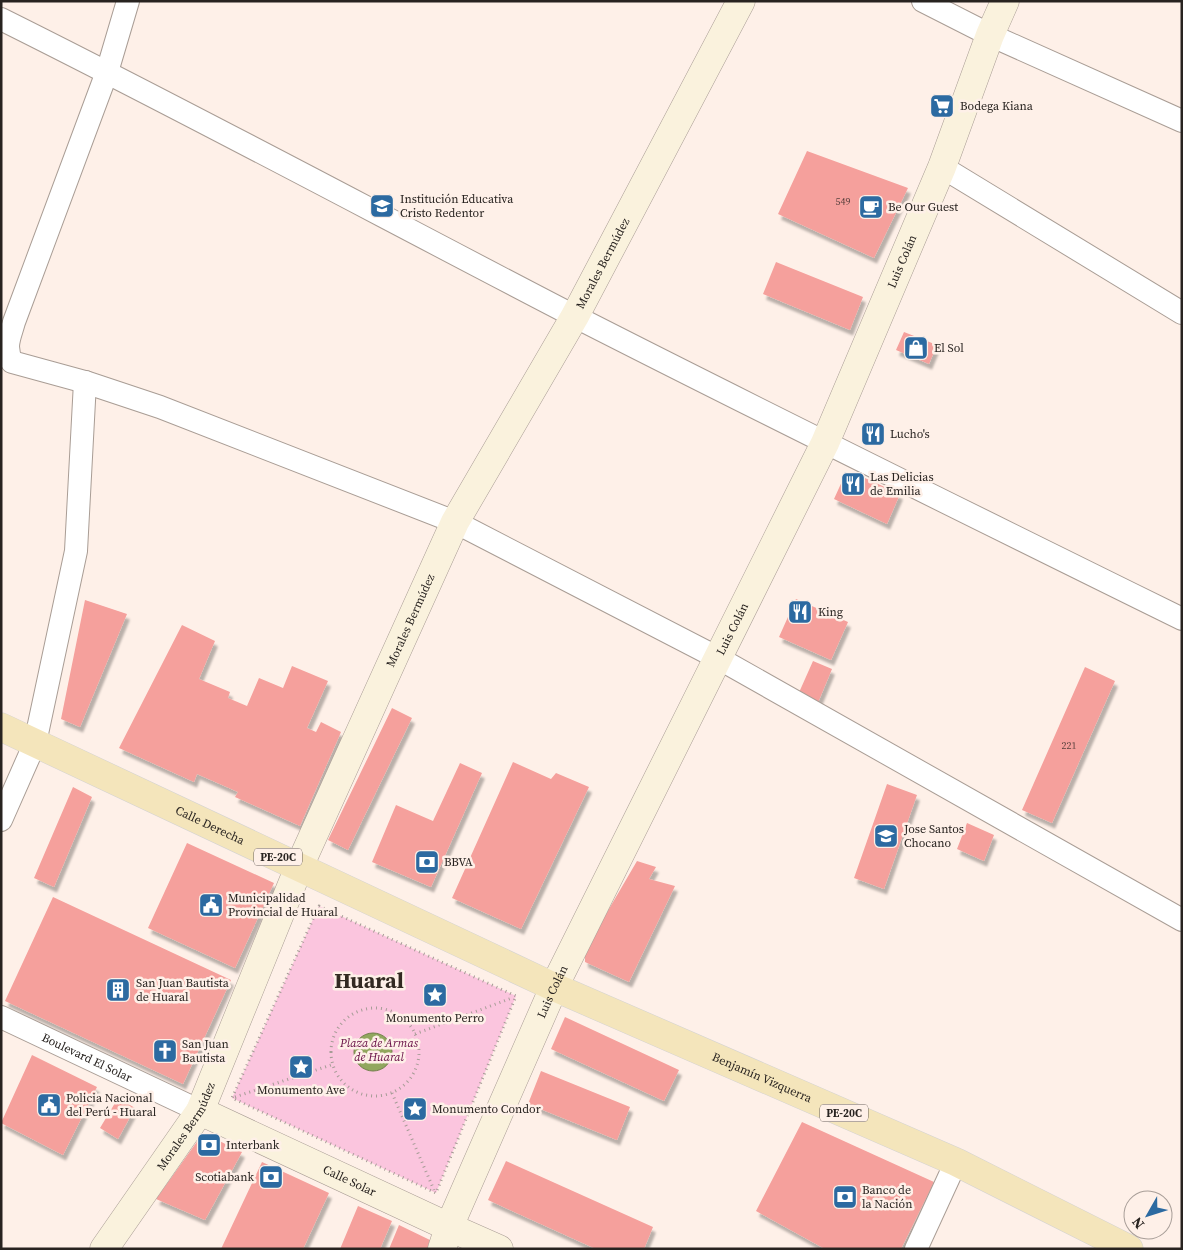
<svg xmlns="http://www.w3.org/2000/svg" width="1183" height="1250" viewBox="0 0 1183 1250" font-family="'Source Serif 4',serif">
<defs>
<filter id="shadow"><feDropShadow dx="3" dy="5.5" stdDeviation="1" flood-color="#0004"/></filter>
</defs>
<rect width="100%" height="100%" fill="#fef0e8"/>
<path fill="#fbc5de" d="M319,906L516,996L436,1193L232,1098Z"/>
<path fill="#91a75e" stroke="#727f4b" d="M354 1052a19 19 0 1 1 38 0a19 19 0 1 1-38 0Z"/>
<path fill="#f5a09c" filter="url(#shadow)" d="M807,151L908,188L874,258L778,214Z
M776,262L863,297L850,330L763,294Z
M904,332L937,345L929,364L896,350Z
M854,473L900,494L887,524L834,499L844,477Z
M796,599L848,622L831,660L779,637Z
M85,600L127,614L80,727L61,719Z
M182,625L215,641L199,679L230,692L228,698L247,706L259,678L283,688L292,666L328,681L307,728L316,732L321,722L341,732L300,826L235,797L238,792L197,774L194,782L119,748Z
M813,661L832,669L817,705L797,697Z
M1085,667L1115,681L1052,823L1022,810Z
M392,708L412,718L348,850L328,840Z
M513,762L551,779L556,773L589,787L521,929L452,898Z
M460,763L482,773L431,887L372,862L396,805L433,821Z
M887,784L917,795L884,889L854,878Z
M73,787L92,797L54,887L34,878Z
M967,823L994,835L984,861L957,849Z
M187,843L274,883L235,968L148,928Z
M637,861L656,867L649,879L675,886L629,982L585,962V950Z
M53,897L231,980L183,1084L5,1001Z
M565,1017L679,1070L664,1101L551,1049Z
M32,1055L97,1087L63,1155L1,1123Z
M541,1071L630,1107L617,1140L528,1104Z
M118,1098L135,1108L118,1139L100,1128Z
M802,1122L934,1182L901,1249H825L756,1211Z
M205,1134L242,1152L205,1220L156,1199L201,1136Z
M506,1161L653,1227L644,1249H596L488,1200Z
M262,1162L329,1193L303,1249H221Z
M358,1206L392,1221L380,1249H340Z
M399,1225L430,1240L427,1249H389Z"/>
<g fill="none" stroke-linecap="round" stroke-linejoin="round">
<defs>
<g id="street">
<path d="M128,1L107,72L14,322C10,337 4,346 12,362L85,382L160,407L455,522L718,658L1182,920"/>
<path d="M923,1L990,35L1182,121"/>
<path d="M1,19C194,115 383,217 574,316C776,419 979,519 1182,619"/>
<path d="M942,167L1182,313"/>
<path d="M1,820L35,743L76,551L85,382"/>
<path id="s1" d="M1,1017L200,1111"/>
<path d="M916,1249L956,1162"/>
</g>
<g id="secondary">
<path id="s2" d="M200,1111L449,1227L499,1249"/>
<path id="s3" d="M104,1249L200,1111L299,867L455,522L575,316L741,1"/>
<path id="s4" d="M442,1249L449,1227L554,987L825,443L942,167L990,35L1005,1"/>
</g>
<g id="primary">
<path id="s5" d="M1,727L554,987L956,1162L1129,1249"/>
</g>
</defs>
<use href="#street" stroke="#a99d95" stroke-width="24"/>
<use href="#secondary" stroke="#a99d95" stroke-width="29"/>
<use href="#primary" stroke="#d4d3d2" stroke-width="29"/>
<path stroke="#a69c96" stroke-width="3" stroke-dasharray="1 4" stroke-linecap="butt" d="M319,906L516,996L436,1193L232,1098Z
M331 1052a44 44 0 1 1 88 0a44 44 0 1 1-88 0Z
M415,1034L512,998
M392,1093L434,1190
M235,1097L334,1064"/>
<use href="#street" stroke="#fff" stroke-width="22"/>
<use href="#secondary" stroke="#faf2dd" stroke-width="28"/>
<use href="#primary" stroke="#f4e5bb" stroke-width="28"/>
</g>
<defs>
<symbol id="supermarket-square" viewBox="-11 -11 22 22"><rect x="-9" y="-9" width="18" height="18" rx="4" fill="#2c6aa1" stroke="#fef0e8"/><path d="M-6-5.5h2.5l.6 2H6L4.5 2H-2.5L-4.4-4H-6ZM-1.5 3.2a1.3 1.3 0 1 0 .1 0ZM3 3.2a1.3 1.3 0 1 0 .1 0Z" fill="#fff"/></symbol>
<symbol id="school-square" viewBox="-11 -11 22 22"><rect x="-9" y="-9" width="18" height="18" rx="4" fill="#2c6aa1" stroke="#fef0e8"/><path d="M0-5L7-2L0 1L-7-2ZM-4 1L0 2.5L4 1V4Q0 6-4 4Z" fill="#fff"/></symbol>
<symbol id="cafe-square" viewBox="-11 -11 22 22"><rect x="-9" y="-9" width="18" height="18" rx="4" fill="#2c6aa1" stroke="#fef0e8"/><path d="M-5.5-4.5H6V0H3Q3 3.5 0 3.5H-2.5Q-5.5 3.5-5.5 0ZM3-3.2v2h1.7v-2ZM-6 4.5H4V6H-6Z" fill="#fff"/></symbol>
<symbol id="shop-square" viewBox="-11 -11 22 22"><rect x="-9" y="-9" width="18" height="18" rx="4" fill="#2c6aa1" stroke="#fef0e8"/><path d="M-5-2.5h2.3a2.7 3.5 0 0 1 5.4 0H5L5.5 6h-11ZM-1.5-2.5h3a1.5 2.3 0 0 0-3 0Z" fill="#fff"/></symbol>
<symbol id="restaurant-square" viewBox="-11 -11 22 22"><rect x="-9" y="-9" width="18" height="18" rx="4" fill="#2c6aa1" stroke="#fef0e8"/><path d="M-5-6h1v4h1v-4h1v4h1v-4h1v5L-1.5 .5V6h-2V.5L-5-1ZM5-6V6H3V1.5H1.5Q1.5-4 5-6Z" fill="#fff"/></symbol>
<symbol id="bank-square" viewBox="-11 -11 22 22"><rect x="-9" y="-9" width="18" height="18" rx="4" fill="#2c6aa1" stroke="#fef0e8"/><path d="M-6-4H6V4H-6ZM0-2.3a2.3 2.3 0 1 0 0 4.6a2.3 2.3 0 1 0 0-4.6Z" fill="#fff"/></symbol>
<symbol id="civic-square" viewBox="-11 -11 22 22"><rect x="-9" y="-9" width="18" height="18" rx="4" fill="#2c6aa1" stroke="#fef0e8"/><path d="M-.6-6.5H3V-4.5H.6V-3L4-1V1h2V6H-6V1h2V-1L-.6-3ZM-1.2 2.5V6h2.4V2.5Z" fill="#fff"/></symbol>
<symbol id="building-square" viewBox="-11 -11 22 22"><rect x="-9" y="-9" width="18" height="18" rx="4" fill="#2c6aa1" stroke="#fef0e8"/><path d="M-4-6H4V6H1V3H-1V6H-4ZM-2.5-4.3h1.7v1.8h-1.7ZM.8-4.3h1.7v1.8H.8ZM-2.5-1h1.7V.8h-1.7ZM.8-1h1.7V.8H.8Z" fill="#fff"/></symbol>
<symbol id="sight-square" viewBox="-11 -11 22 22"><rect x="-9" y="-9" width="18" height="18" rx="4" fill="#2c6aa1" stroke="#fef0e8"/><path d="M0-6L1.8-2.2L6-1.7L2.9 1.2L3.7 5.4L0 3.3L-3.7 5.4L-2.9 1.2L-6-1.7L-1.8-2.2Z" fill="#fff"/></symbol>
<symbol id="church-square" viewBox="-11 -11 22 22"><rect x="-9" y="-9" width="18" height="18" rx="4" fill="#2c6aa1" stroke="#fef0e8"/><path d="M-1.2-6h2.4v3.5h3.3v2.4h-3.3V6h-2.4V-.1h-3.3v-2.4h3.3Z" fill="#fff"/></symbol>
</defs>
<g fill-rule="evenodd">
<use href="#supermarket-square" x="928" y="92" width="28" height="28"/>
<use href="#school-square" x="368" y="192" width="28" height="28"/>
<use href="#cafe-square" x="857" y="193" width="28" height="28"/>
<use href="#shop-square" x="902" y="334" width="28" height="28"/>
<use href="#restaurant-square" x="859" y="420" width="28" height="28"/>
<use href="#restaurant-square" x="839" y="470" width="28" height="28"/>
<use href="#restaurant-square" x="786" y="598" width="28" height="28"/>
<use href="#school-square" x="872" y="822" width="28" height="28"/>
<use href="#bank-square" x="413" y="848" width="28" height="28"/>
<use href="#civic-square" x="197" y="891" width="28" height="28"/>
<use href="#building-square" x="104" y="976" width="28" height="28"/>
<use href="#sight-square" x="421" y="981" width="28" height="28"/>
<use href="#church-square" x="151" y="1037" width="28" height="28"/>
<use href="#sight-square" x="287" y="1053" width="28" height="28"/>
<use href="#civic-square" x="35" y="1091" width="28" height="28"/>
<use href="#sight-square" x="401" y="1095" width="28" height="28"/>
<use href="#bank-square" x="195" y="1131" width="28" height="28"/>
<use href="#bank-square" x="257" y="1163" width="28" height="28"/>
<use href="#bank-square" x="831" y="1183" width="28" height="28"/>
</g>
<g text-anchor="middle" stroke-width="5" stroke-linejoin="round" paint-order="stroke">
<g font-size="10" fill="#5b423f">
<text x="843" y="205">549</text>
<text x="1069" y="749">221</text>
</g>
<g fill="#fef0e8" stroke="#68605c" stroke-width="1">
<rect x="254" y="848.5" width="48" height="17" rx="4"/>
<rect x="820" y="1104.5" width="48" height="17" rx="4"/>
</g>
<g font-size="11" font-weight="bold" fill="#282320">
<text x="278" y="861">PE-20C</text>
<text x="844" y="1117">PE-20C</text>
</g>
<g font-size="12" fill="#282320" stroke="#fef0e8" text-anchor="start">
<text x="960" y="110">Bodega Kiana</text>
<text x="400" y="203">Institución Educativa<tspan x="400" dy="14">Cristo Redentor</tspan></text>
<text x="888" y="211">Be Our Guest</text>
<text x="934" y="352">El Sol</text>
<text x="890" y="438">Lucho's</text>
<text x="870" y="481">Las Delicias<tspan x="870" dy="14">de Emilia</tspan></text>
<text x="818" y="616">King</text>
<text x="904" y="833">Jose Santos<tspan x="904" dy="14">Chocano</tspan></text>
<text x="444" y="866">BBVA</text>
<text x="228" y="902">Municipalidad<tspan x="228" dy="14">Provincial de Huaral</tspan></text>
<text x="136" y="987">San Juan Bautista<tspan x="136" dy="14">de Huaral</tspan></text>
<text x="435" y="1022" text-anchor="middle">Monumento Perro</text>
<text x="182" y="1048">San Juan<tspan x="182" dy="14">Bautista</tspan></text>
<text x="301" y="1094" text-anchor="middle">Monumento Ave</text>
<text x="66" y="1102">Policia Nacional<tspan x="66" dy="14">del Perú - Huaral</tspan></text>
<text x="432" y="1113">Monumento Condor</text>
<text x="226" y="1149">Interbank</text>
<text x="254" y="1181" text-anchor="end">Scotiabank</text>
<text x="862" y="1194">Banco de<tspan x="862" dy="14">la Nación</tspan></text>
</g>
<g font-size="12" fill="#282320" stroke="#fef0e8">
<text dy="4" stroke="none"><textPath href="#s4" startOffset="1090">Luis Colán</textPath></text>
<text dy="4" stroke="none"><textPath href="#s3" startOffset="1108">Morales Bermúdez</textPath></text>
<text dy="4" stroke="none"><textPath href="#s3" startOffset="702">Morales Bermúdez</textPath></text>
<text dy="4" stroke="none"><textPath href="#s4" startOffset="685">Luis Colán</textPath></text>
<text dy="4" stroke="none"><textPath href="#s5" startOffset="231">Calle Derecha</textPath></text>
<text dy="4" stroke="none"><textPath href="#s4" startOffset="280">Luis Colán</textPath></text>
<text dy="4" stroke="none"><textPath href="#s1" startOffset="95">Boulevard El Solar</textPath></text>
<text dy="4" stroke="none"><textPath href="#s5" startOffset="838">Benjamín Vizquerra</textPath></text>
<text dy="4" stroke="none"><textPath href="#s3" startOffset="148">Morales Bermúdez</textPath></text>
<text dy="4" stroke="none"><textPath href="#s2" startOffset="165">Calle Solar</textPath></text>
</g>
<g font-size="12" font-style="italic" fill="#660c44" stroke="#fef0e8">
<text x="379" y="1047">Plaza de Armas<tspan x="379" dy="14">de Huaral</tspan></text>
</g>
<g font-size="22" font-weight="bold" fill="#332922" stroke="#fef0e8">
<text x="369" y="988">Huaral</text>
</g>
</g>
<rect width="1183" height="1250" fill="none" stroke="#282320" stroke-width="5"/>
<g transform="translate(1148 1215) rotate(231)"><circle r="24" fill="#fef0e8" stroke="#a89e98"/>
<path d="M0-4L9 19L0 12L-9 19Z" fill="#2c6aa1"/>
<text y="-8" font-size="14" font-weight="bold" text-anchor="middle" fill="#282320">N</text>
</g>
</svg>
